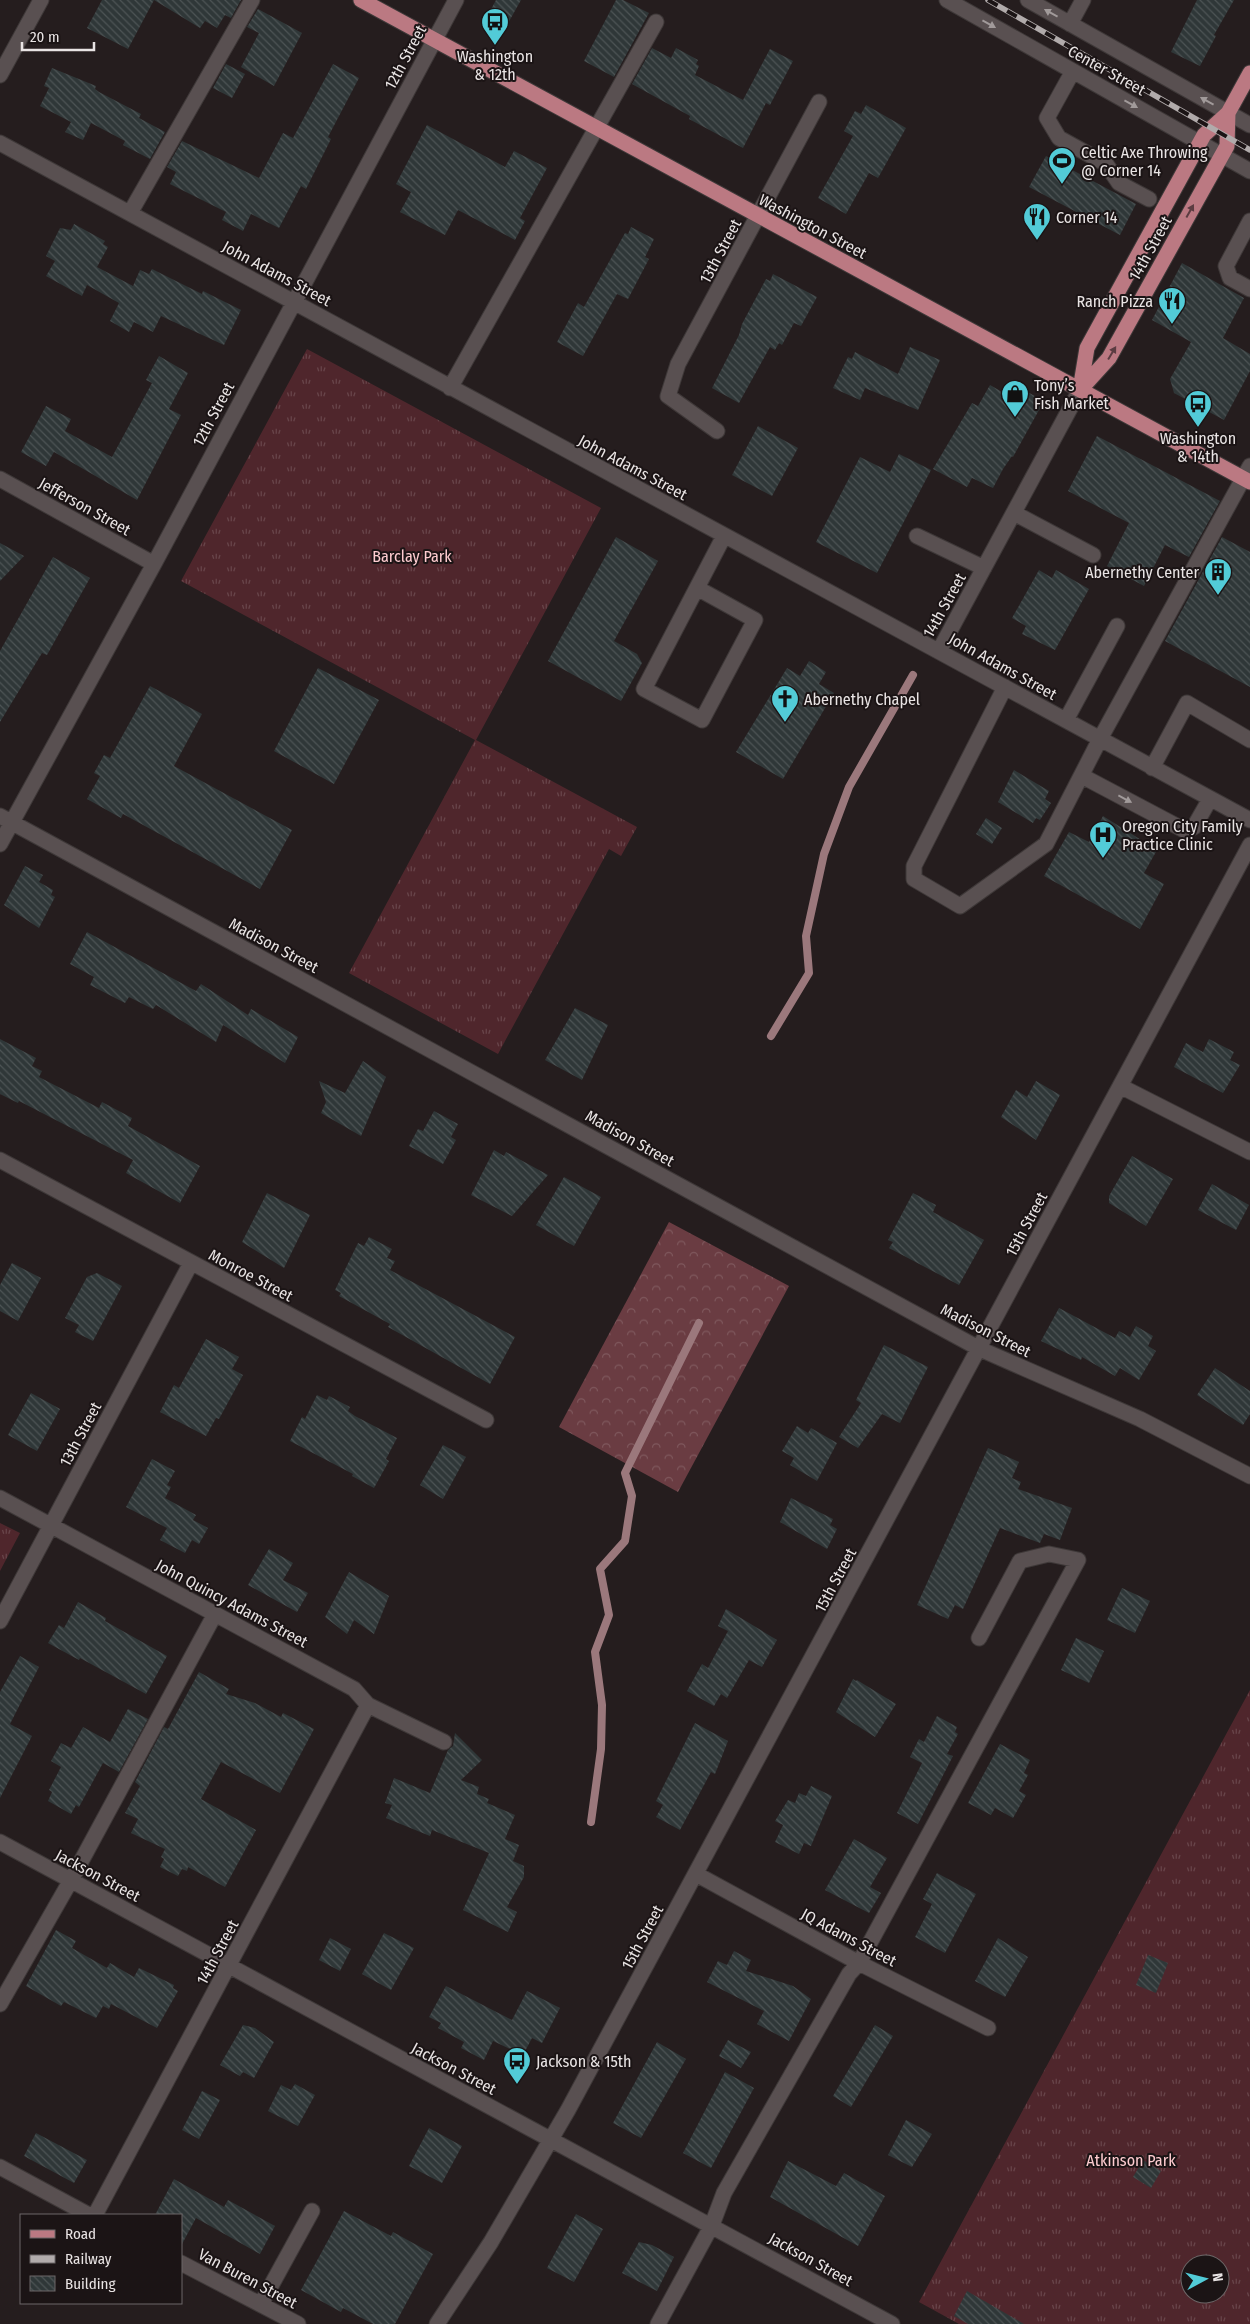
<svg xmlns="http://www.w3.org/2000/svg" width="1250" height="2324" viewBox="0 0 1250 2324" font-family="'Fira Sans Condensed',sans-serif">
<defs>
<pattern id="grass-tufts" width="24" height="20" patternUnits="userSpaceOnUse" patternTransform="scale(1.25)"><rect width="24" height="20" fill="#4f262c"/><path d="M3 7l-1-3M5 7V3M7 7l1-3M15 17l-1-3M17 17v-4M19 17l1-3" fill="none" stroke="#68454a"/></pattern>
<pattern id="forest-crowns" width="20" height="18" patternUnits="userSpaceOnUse" patternTransform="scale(1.25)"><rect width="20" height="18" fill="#6a3c42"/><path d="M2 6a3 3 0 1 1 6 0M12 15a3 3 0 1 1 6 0" fill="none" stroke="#7f585d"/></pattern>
<pattern id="building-back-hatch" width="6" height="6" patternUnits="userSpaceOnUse" patternTransform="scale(1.25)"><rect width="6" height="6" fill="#2f3738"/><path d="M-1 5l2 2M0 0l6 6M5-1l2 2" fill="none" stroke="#4d5455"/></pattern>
</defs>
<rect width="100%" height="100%" fill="#251d1e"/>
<path fill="url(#grass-tufts)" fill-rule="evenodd" d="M307,349L601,508L476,740L637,827L621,856L609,849L498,1054L349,973L475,740L181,581Z
M0,1523L20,1533L0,1571Z
M1250,1690V2324H959L919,2302ZM1190,2264H1220V2294H1190Z"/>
<path fill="url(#forest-crowns)" d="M669,1222L789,1286L678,1492L559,1427Z"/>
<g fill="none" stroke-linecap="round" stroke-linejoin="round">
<path stroke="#9b787c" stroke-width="8" d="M771,1036L809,973L806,936L824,854L849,787L913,675
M591,1822L601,1749L602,1705L595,1652L609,1615L600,1569L625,1541L632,1496L625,1473L699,1323"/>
</g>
<path fill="url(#building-back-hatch)" d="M102,0H241L231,18L225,15L217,28L205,21L200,28L154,0L128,49L87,28Z
M496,0H521L502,34L483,24Z
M616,0H623L649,13L614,77L584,61Z
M1197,0H1234L1214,35L1216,36L1200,66L1171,52Z
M258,9L302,33L274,86L241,67L259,33L247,27Z
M652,48L671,58L676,48L698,60L696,64L699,66L695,75L743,100L770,49L793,61L770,105L766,103L743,148L689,119L690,116L632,84Z
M226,64L245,74L232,98L213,88Z
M333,64L359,78L328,137L331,139L306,189L301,186L279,228L251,214L243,231L222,220L226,212L170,184L176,172L167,167L182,141L259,178L283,133L293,138Z
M52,68L96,86L95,89L99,92L141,114L139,118L165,132L150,159L123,145L125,141L91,123L83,140L65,132L71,122L40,106L49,88L44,86Z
M866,105L906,128L878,178L869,173L846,214L818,198L853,136L844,131L855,111L861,114Z
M427,125L505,167L514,151L547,168L520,218L525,221L515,240L458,210L445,235L400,212L411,192L396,184Z
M1046,156L1136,204L1120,235L1029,187Z
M74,224L105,241L103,244L108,247L97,267L133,286L140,270L149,274L152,269L202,294L203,291L241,310L224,345L161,316L153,332L134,322L129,332L110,321L119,303L87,285L82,296L46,276L55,261L46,256L60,228L71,230Z
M631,227L654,239L645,257L649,259L628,299L617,294L583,356L557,342L578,303L584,307L625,233L628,234Z
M1182,263L1244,298L1223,338L1250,354V371L1224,420L1174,393L1170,379L1191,342L1152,320Z
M773,274L817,297L801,326L794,323L782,345L779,343L775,350L770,347L739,403L712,388L739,335L742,324L766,279L770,281Z
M910,347L940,360L918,410L865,388L860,400L833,388L848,357L852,359L855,352L898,374Z
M159,356L188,373L169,409L181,415L137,500L54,452L46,466L21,452L46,406L71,419L65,431L112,457L152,383L146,380Z
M990,385L1016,400L1022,389L1044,401L1013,457L1012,456L1003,469L993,488L972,478L967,487L933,469L972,403L978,406Z
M758,426L798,448L772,496L732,475Z
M1097,436L1220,501L1189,557L1165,545L1144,586L1107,566L1129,523L1068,491Z
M899,454L931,470L877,573L816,542L860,457L890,472Z
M616,537L658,561L614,641L637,654L642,663L621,701L548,661Z
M1222,537L1250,552V687L1165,641Z
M0,543L24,556L0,581Z
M53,557L90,578L47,655L42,653L0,722V651Z
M1039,570L1052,578L1056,570L1089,589L1055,650L1022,634L1026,626L1012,618Z
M809,661L826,672L819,684L834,693L783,779L736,752L787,668L800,676Z
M318,668L379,700L334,784L274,751Z
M150,686L202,714L174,766L292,830L260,889L123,814L121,818L87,799L100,776L94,773L104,755L110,758Z
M1014,770L1049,791L1045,799L1051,803L1040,820L1036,818L1033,823L998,802Z
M1103,816L1157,850L1144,873L1164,884L1140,929L1044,876L1069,832L1089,842Z
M986,818L1002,828L992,844L976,834Z
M25,866L43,875L39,882L53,890L51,895L55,897L39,928L4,905Z
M87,932L196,991L201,984L248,1015L251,1009L298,1037L285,1063L223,1025L216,1042L156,1005L153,1009L129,997L125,1003L90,985L94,977L70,964Z
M575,1008L608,1025L582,1080L545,1060Z
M0,1039L36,1058L32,1066L42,1071L39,1077L99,1108L102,1102L132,1118L128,1126L200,1166L180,1203L126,1173L133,1160L19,1101L18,1103L0,1094Z
M1209,1039L1234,1052L1230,1060L1240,1065L1223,1093L1174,1067L1186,1043L1203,1052Z
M363,1061L386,1077L361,1136L321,1113L326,1102L319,1081L345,1093Z
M1036,1081L1060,1095L1036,1140L1001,1117L1016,1090L1027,1097Z
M434,1111L458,1124L451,1137L456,1140L443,1164L409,1146L418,1129L423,1131Z
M494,1150L504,1156L506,1152L548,1175L512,1216L471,1195Z
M1132,1156L1173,1179L1146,1226L1109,1203V1196Z
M564,1177L601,1197L574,1246L536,1225Z
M1212,1184L1249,1205L1236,1230L1198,1210Z
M267,1193L310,1215L284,1268L242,1242Z
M913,1193L936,1205L933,1212L984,1240L959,1285L889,1248L893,1242L888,1240Z
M369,1237L392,1249L387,1258L395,1261L390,1270L515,1337L490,1384L388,1327L390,1324L339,1296L341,1293L335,1290L358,1243L364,1246Z
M12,1263L41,1278L18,1321L0,1311V1285Z
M97,1273L122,1286L93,1341L75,1332L79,1325L65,1318L87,1277Z
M1059,1308L1115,1338L1119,1331L1130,1337L1136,1326L1153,1336L1148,1346L1156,1351L1139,1380L1120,1368L1115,1376L1082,1357L1081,1360L1041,1341Z
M206,1339L239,1357L232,1369L243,1375L219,1419L216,1418L206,1436L160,1412L174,1385L179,1388Z
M884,1345L928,1367L900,1423L882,1414L858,1448L839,1437L861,1403L856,1400Z
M1215,1368L1250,1391V1414L1243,1425L1197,1395Z
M31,1393L60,1409L37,1451L8,1435Z
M317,1395L327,1400L329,1396L350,1407L348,1411L355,1416L397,1438L386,1459L389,1461L374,1488L352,1476L353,1474L290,1441L302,1417L305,1419Z
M797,1426L808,1433L811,1428L837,1443L817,1481L790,1465L794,1458L782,1451Z
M443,1445L466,1457L443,1499L420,1485Z
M988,1448L1019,1462L1012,1478L1021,1482L1018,1489L1072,1508L1060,1540L1044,1534L1040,1543L1000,1528L963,1609L955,1605L948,1619L917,1605Z
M152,1459L175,1471L167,1485L171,1487L165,1498L196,1515L193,1520L208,1528L199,1544L192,1540L185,1553L160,1540L167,1528L126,1507Z
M791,1498L833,1519L830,1525L837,1529L827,1549L780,1522Z
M269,1549L293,1563L283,1580L308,1593L297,1612L248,1585Z
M349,1572L389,1596L374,1634L354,1620L347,1634L325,1617Z
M1122,1588L1150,1601L1135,1633L1107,1620Z
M78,1602L106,1618L105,1621L167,1656L146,1694L80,1658L79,1660L48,1643L59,1625L64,1628Z
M726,1609L777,1640L762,1667L749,1660L727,1698L721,1694L714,1706L687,1691L702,1664L708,1668L728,1631L718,1626Z
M1076,1638L1104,1651L1089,1683L1061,1670Z
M20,1656L39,1667L10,1724L32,1736L0,1798V1692Z
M199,1672L229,1689L226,1694L255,1703L281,1717L283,1713L314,1729L280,1793L221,1762L201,1799L256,1830L225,1887L188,1867L187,1871L182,1869L178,1876L160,1867L164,1859L161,1857L165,1849L131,1833L138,1819L125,1813L140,1786L135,1782L164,1727L168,1729Z
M853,1679L856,1681L857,1680L896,1704L875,1737L836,1712Z
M128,1709L148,1719L119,1772L103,1763L79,1807L76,1805L71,1814L48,1801L52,1792L49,1790L61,1767L51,1761L61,1743L71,1748L83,1727L110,1742Z
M937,1716L957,1727L955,1732L958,1734L947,1754L953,1756L918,1824L897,1813L922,1763L910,1757L919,1739L924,1742Z
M695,1723L728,1741L715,1774L711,1772L680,1830L656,1817L663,1805L656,1801Z
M455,1733L482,1760L461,1780L479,1787L477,1794L489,1799L487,1803L515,1815L505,1839L519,1845L513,1861L524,1866V1877L507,1907L517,1912L508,1932L463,1910L489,1853L432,1830L430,1836L386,1818L392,1805L385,1803L394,1778L430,1793L448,1750L453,1746Z
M1000,1744L1030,1760L1024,1773L1028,1775L1019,1791L1026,1795L1013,1818L995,1808L991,1815L968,1803Z
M811,1786L832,1796L811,1846L804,1843L799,1854L775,1842L783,1825L775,1821L788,1800L795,1803L799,1793L806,1796Z
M854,1839L887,1858L870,1887L881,1893L869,1913L825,1890Z
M937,1873L976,1894L945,1953L915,1937L932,1904L923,1899Z
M56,1930L76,1941L72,1948L107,1968L110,1963L134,1977L139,1968L174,1985L173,1988L178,1991L157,2028L111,2004L109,2009L103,2006L96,2018L64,2002L61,2006L26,1986Z
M384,1933L414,1948L391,1990L362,1974Z
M330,1938L351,1949L340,1971L319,1960Z
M998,1938L1028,1957L1005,1997L975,1981Z
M734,1951L751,1960L746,1971L793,1986L811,1999L789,2041L757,2024L764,2011L707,1982L718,1961L727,1965Z
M1148,1955L1168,1963L1156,1993L1136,1985Z
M446,1986L512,2020L527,1991L560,2008L542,2043L532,2038L523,2055L493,2041L484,2060L461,2048L464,2042L438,2028L441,2023L429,2017Z
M243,2025L255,2028L274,2042L254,2078L243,2072L240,2076L220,2065Z
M875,2025L893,2036L851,2107L833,2096Z
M728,2040L751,2052L741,2068L719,2056Z
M657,2042L686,2059L641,2138L613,2123Z
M725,2072L754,2088L711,2168L683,2153Z
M295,2084L315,2095L298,2126L268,2111L281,2085L291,2090Z
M202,2091L220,2100L199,2139L182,2130Z
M906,2120L932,2134L912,2167L888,2155Z
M429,2128L462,2146L442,2183L409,2166Z
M36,2133L87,2160L74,2183L24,2156Z
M1143,2160L1161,2171L1151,2188L1133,2177Z
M788,2161L836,2186L844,2173L885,2196L858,2246L770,2197Z
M174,2179L224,2207L228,2200L275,2226L260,2254L196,2218L181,2246V2215H155Z
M344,2211L391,2236L393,2232L433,2254L395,2324H373L343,2308L341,2312L301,2290Z
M576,2214L603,2229L574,2282L547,2268Z
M639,2242L652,2245L674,2257L657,2291L622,2273Z
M967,2291L1024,2324H968L954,2316Z"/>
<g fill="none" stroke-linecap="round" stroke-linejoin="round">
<defs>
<path id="minor" d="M947,0L1250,171
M1028,0L1250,125
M1070,24L1083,0
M1073,71L1047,118L1059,138L1106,164L1119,183L1149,199
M0,75L41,0
M0,143L1250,820
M130,213L252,0
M1250,221L1226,266L1230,278L1250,289
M450,388L656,22
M717,431L668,396L678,364L819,102
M0,479L154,564
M1014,513L1093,555
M917,536L984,568
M697,588L755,620L702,720L644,689L724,536
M939,651L1080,390
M1005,687L914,866V879L960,906L1046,844L1100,739L1250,466
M1066,720L1117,626
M1152,768L1187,703L1250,740
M1082,776L1186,831L1194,827L1210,799
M0,816L980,1349L1140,1419L1250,1476
M0,844L154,564L456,0
M1120,1086L1250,1152
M0,1160L486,1420
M0,1498L354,1689L368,1705L444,1742
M0,1621L191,1263
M0,1842L892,2324
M696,1874L859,1963L988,2028
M0,2004L71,1880L215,1614
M0,2167L89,2215
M95,2215L368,1705
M181,2263L298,2324
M261,2304L312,2211
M437,2324L491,2242L568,2110L1250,845
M658,2324L712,2225L724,2193L849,1974L859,1963L1078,1560L1049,1554L1020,1561L979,1638"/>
<path id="major" d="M361,0L1250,482
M1080,390L1087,348L1204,135L1228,113L1250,73
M1080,390L1109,358L1227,146L1228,113"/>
</defs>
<use href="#minor" stroke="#3e3838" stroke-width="17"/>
<use href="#major" stroke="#3e3838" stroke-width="17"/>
<use href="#minor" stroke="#595051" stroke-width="15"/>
<use href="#major" stroke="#bb7982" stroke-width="15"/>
<defs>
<path id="rail" d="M988,0L1250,150"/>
</defs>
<use href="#rail" stroke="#b1abab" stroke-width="5.5"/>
<use href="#rail" stroke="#1b1415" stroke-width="4" stroke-dasharray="11" stroke-linecap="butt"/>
</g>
<defs><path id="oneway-solid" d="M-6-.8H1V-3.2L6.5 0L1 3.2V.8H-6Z" transform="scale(1.25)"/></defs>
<g fill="#a19a9a">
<use href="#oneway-solid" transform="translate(1051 13) rotate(-151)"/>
<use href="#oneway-solid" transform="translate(989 24) rotate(29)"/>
<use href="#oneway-solid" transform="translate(1207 101) rotate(-151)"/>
<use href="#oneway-solid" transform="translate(1131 104) rotate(29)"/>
<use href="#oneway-solid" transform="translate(1125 799) rotate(28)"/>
</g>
<g fill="#5b3c41">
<use href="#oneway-solid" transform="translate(1190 211) rotate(-61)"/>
<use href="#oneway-solid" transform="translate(1112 353) rotate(-59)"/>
</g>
<defs>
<symbol id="bus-pin" viewBox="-11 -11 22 30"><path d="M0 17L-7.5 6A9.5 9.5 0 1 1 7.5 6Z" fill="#52cbd7" stroke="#1b1415"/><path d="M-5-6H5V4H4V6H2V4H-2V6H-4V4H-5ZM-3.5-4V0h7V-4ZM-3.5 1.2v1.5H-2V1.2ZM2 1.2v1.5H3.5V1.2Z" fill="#111"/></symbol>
<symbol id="stadium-pin" viewBox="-11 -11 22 30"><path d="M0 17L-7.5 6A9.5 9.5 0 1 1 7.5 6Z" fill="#52cbd7" stroke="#1b1415"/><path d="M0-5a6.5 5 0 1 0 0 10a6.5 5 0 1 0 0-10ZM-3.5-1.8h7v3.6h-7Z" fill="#111"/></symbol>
<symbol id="restaurant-pin" viewBox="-11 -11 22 30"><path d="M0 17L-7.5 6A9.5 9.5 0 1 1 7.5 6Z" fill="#52cbd7" stroke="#1b1415"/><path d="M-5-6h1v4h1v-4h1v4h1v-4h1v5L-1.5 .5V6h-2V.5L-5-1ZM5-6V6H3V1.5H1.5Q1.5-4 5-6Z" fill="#111"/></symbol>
<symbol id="shop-pin" viewBox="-11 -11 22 30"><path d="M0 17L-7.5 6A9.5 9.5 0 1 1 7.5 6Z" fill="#52cbd7" stroke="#1b1415"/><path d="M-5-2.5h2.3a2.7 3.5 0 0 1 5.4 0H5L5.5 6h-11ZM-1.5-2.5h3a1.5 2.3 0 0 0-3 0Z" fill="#111"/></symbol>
<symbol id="building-pin" viewBox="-11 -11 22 30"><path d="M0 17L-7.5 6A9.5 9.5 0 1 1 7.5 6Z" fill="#52cbd7" stroke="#1b1415"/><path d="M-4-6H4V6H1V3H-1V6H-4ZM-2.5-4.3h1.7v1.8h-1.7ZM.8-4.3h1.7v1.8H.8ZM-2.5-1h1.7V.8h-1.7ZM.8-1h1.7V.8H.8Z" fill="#111"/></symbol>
<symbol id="church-pin" viewBox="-11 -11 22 30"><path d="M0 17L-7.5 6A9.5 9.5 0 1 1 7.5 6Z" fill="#52cbd7" stroke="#1b1415"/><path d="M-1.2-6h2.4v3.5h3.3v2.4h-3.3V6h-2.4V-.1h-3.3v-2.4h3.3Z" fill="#111"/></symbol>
<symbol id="hospital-pin" viewBox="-11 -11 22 30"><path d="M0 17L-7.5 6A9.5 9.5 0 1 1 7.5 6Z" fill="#52cbd7" stroke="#1b1415"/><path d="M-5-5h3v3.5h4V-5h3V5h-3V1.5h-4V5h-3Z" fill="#111"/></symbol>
</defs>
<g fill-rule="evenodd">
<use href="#bus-pin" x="479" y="6" width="32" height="43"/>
<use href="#stadium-pin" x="1046" y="145" width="32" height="43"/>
<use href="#restaurant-pin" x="1021" y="201" width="32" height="43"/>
<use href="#restaurant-pin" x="1156" y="285" width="32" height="43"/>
<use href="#shop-pin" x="999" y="378" width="32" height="43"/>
<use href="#bus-pin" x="1182" y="388" width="32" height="43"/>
<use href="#building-pin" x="1202" y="556" width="32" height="43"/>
<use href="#church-pin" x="769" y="683" width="32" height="43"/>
<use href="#hospital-pin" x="1087" y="819" width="32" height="43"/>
<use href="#bus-pin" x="501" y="2045" width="32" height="43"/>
</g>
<g text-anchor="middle" stroke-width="4" stroke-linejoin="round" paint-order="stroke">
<g font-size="16" fill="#e9e4e4" stroke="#1b1415" text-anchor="start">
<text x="495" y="62" text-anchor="middle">Washington<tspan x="495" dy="18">&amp; 12th</tspan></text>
<text x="1081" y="158">Celtic Axe Throwing<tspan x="1081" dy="18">@ Corner 14</tspan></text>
<text x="1056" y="223">Corner 14</text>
<text x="1153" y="307" text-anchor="end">Ranch Pizza</text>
<text x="1034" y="391">Tony’s<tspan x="1034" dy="18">Fish Market</tspan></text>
<text x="1198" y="444" text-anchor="middle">Washington<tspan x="1198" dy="18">&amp; 14th</tspan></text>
<text x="1199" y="578" text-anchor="end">Abernethy Center</text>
<text x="804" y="705">Abernethy Chapel</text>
<text x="1122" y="832">Oregon City Family<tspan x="1122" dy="18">Practice Clinic</tspan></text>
<text x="536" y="2067">Jackson &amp; 15th</text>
</g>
<g font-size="16" fill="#e9e4e4" stroke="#1b1415">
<text transform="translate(405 57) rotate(-62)" y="6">12th Street</text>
<text transform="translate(1107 70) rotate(29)" y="6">Center Street</text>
<text transform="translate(813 226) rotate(28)" y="6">Washington Street</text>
<text transform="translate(1150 248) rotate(-61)" y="6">14th Street</text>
<text transform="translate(720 251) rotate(-62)" y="6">13th Street</text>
<text transform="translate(277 273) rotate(28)" y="6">John Adams Street</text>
<text transform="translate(213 414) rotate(-62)" y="6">12th Street</text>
<text transform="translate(633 467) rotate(28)" y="6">John Adams Street</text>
<text transform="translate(85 506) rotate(29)" y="6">Jefferson Street</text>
<text transform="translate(944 605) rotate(-61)" y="6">14th Street</text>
<text transform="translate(1003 666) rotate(29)" y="6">John Adams Street</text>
<text transform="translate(274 945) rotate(28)" y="6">Madison Street</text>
<text transform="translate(630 1138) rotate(29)" y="6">Madison Street</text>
<text transform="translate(1026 1224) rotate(-62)" y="6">15th Street</text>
<text transform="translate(251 1275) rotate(28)" y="6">Monroe Street</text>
<text transform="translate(986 1330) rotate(27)" y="6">Madison Street</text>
<text transform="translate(80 1434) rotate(-62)" y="6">13th Street</text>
<text transform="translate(835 1580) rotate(-62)" y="6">15th Street</text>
<text transform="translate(232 1603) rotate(28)" y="6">John Quincy Adams Street</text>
<text transform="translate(98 1875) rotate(28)" y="6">Jackson Street</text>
<text transform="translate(642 1937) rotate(-62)" y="6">15th Street</text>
<text transform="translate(849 1937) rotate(28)" y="6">JQ Adams Street</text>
<text transform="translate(217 1952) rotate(-62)" y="6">14th Street</text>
<text transform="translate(454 2068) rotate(28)" y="6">Jackson Street</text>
<text transform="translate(811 2259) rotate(29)" y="6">Jackson Street</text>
<text transform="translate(248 2278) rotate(28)" y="6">Van Buren Street</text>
</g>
<g font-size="16" fill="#feccd0" stroke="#1b1415">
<text x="412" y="562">Barclay Park</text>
<text x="1131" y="2166">Atkinson Park</text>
</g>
</g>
<rect x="20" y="2214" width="162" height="90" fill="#1b1415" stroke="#6d6768"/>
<rect x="30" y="2230" width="25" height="8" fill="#bb7982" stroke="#6d6768"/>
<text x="65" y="2239" font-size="15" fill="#e9e4e4">Road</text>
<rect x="30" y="2255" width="25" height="8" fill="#b1abab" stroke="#6d6768"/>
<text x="65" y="2264" font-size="15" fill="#e9e4e4">Railway</text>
<rect x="30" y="2276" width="25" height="15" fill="url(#building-back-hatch)" stroke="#6d6768"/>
<text x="65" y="2289" font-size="15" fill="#e9e4e4">Building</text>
<g transform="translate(1205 2279) rotate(83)"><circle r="24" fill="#1b1415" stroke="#6d6768"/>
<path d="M0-4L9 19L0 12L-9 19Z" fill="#52cbd7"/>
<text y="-8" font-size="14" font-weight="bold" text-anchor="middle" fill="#e9e4e4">N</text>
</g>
<path d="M22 42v8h72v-8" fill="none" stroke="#e9e4e4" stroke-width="2.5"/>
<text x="30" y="42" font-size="15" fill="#e9e4e4" stroke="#1b1415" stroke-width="4" paint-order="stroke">20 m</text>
</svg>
